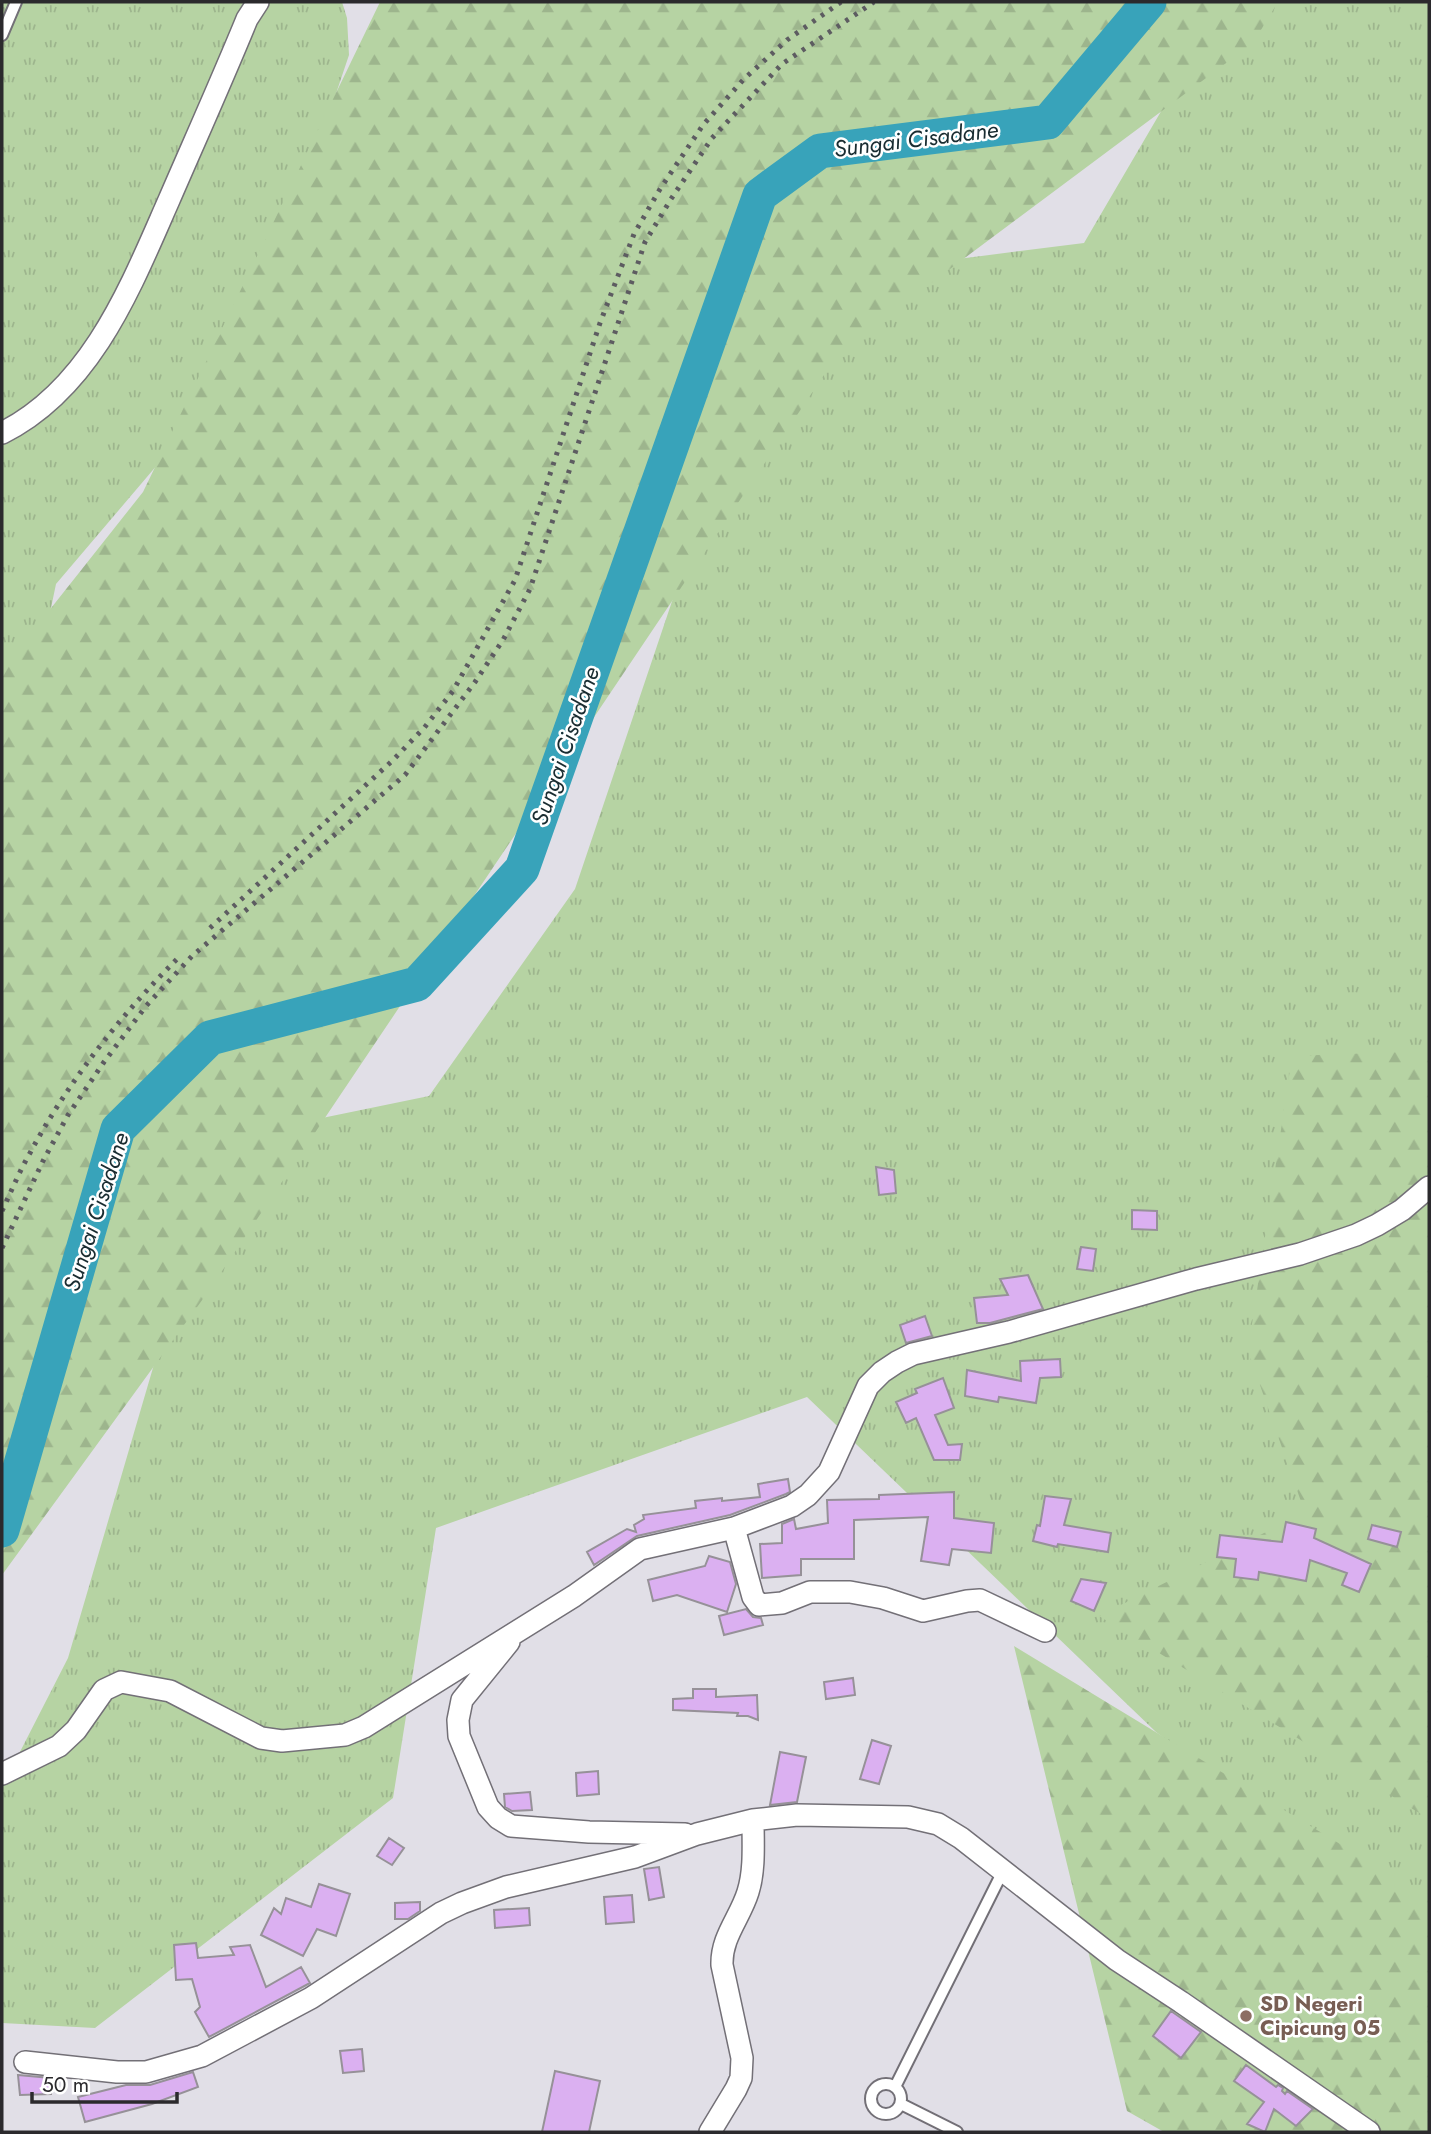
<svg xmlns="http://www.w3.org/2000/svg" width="1431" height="2134" viewBox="0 0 1431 2134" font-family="Jost,sans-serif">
<defs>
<pattern id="grass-tufts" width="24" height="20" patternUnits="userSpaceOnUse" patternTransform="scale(1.75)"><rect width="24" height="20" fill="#b6d3a3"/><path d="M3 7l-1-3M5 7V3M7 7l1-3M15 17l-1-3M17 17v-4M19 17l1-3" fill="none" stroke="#9db58d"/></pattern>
<pattern id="forest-firs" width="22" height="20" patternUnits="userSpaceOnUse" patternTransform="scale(1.75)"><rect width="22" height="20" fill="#b6d3a3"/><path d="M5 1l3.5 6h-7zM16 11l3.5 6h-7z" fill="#9db58d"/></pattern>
</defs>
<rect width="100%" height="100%" fill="#e1dfe7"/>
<path fill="url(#grass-tufts)" d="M2,2H342L347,18L349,55L262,313L192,424L56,584L31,704L2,784Z
M1225,2H1429V1935L1156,1732L807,1397L436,1528L393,1798L95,2028L2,2023V1787L68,1658L220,1139L429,1096L575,889L720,459L871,270L1084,243Z"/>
<path fill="url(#forest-firs)" d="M380,2H1278L1253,43L840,351L208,1292L2,1575V670L143,492Z
M1429,1051V1819L1099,1616L1286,1522L1304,1510L1248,1351L1292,1056Z
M1014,1646L1429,1898V2132H1164L1127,2111Z"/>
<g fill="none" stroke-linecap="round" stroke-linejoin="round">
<path stroke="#38a3ba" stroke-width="35" d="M2,1530L118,1129L210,1038L417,984L522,869L760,195L820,151L1048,122L1149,2"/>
</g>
<path fill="#dbb0f1" stroke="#969198" stroke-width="2" d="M876,1167L894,1170L896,1193L879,1195Z
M1132,1210L1157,1211V1230L1132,1229Z
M1081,1247L1096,1249L1093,1271L1077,1269Z
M1028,1275L1043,1309L990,1323H977L974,1298L1008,1295L1000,1279Z
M925,1316L932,1336L906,1343L900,1325Z
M1060,1359L1061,1377L1040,1378L1036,1403L999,1397L998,1402L965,1396L967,1370L1021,1381L1020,1361Z
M943,1378L954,1408L935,1415L948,1445L962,1444L960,1460H934L916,1418L906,1423L896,1402L917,1393L915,1389Z
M788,1479L790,1492L786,1494L730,1515L637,1536L594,1565L587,1552L627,1529L636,1532L634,1525L644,1519L643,1515L696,1508L695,1501L722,1498V1501L760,1497L758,1484Z
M954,1492V1518L994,1523L991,1553L952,1549L949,1565L921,1561L928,1517L854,1520V1559H801V1575L762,1578L760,1544L782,1543V1524L794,1519L796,1529L828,1523L827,1500L879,1499V1495Z
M1045,1496L1071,1499L1064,1525L1111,1533L1108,1552L1058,1544L1057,1547L1033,1541L1037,1525L1040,1526Z
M1286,1522L1316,1529L1314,1538L1371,1564L1359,1592L1342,1585L1347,1573L1310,1560L1306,1581L1259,1572L1258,1580L1234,1577L1236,1559L1217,1557L1220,1535L1282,1542Z
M1372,1525L1401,1532L1397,1547L1368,1539Z
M709,1556L730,1562L736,1584L727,1612L677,1595L653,1601L648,1580L705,1566Z
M1081,1579L1106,1583L1094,1611L1071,1601Z
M746,1609L753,1617L761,1618L763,1625L724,1635L719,1616Z
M853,1678L855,1695L826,1699L824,1682Z
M693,1689H716V1697L757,1695L758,1720L748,1716H737L738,1713L673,1710V1699L693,1698Z
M872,1740L891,1746L879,1784L860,1779Z
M780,1752L806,1757L797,1802L770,1805Z
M598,1771L599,1794L577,1796L576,1773Z
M530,1792L532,1810L512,1811L505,1807L504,1794Z
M389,1838L404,1848L392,1865L377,1856Z
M659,1867L664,1897L649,1900L644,1869Z
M319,1884L350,1894L336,1936L317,1929L303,1956L261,1935L274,1908L281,1914L286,1898L311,1907Z
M632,1895L634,1922L606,1924L604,1897Z
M420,1902V1911L408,1919H395V1903Z
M529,1908L530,1925L495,1928L494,1910Z
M196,1943L198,1958L234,1955L230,1947L250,1945L266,1987L301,1967L310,1983L209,2037L195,2012L200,2007L192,1979L176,1980L174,1945Z
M1171,2011L1201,2032L1181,2058L1153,2036Z
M362,2049L364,2071L343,2073L340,2051Z
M1246,2065L1276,2087L1278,2085L1283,2088L1282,2091L1285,2094L1287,2091L1313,2109L1296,2126L1274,2109L1265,2132L1247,2124L1264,2102L1234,2081Z
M555,2071L600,2081L589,2132H542Z
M193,2072L198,2087L152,2104L85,2122L78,2097L126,2085H150Z
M18,2075L51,2078V2094L20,2095Z"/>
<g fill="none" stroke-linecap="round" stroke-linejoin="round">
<defs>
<path id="service" d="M2,35L16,2
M871 2099a15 15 0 1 1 30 0a15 15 0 1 1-30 0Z
M895,2087L1003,1871
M901,2104L957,2132"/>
<path id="minor" d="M2,433C92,388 131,286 169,200C195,140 222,80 247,19L258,2
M734,1528L753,1597L759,1605L782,1603L810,1592H850L883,1598L923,1611L967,1601L980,1600L1045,1631
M509,1642L462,1700L458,1720L459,1736L488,1807L498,1818L511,1826L589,1832L685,1834
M2,1774L59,1746L76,1730L104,1690L121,1682L170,1691L261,1738L282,1741L345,1735L364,1727L574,1596L640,1549L734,1528L792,1506L808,1495L829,1472L868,1386L882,1372L897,1362L913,1354L1009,1332L1196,1279L1300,1254L1356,1235L1377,1225L1402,1210L1429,1187
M25,2062L117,2072H146L202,2056L311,1998L441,1913L462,1903L506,1887L635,1857L697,1834L753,1820L797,1815L908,1817L938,1824L961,1838L1117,1960L1181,2002L1369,2132
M710,2132L736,2089L741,2078L742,2058L722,1965C721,1937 740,1918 748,1892C755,1870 753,1843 753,1820"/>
</defs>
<use href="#service" stroke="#737077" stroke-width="14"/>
<use href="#minor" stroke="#737077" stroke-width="24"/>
<use href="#service" stroke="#fff" stroke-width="10"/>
<use href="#minor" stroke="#fff" stroke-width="21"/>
<path stroke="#5d5c61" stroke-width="5" stroke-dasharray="3.5 7" stroke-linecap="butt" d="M210,928L392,761L424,728L453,691L515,580L600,323L634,234L660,189L703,125L744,79L787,40L841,2
M2,1211C11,1192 19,1172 30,1153C68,1082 120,1016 177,959
M2,1248L43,1161L68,1115L104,1062L146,1006L192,956L405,775L475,682L503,640L530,589L645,242L671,199L712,138L782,64L874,2"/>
</g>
<circle fill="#8d6e63" stroke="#fff" stroke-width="2.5" cx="1246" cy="2016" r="7"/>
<g text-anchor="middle" stroke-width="5" stroke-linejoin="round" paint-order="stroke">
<g font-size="21" font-weight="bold" fill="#785e54" stroke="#fff" text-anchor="start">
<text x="1260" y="2011">SD Negeri<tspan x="1260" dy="24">Cipicung 05</tspan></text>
</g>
<g font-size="23" font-style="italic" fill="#192c31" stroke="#fff">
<text transform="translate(916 139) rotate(-7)" y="8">Sungai Cisadane</text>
<text transform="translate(565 746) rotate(-71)" y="8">Sungai Cisadane</text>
<text transform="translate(96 1212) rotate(-72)" y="8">Sungai Cisadane</text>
</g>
</g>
<rect width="1431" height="2134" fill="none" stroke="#2b2a2d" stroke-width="7"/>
<path d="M32 2092v10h145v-10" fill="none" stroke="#2b2a2d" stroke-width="3.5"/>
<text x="42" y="2092" font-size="21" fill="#2b2a2d" stroke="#ffffff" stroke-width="5" paint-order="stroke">50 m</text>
</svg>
